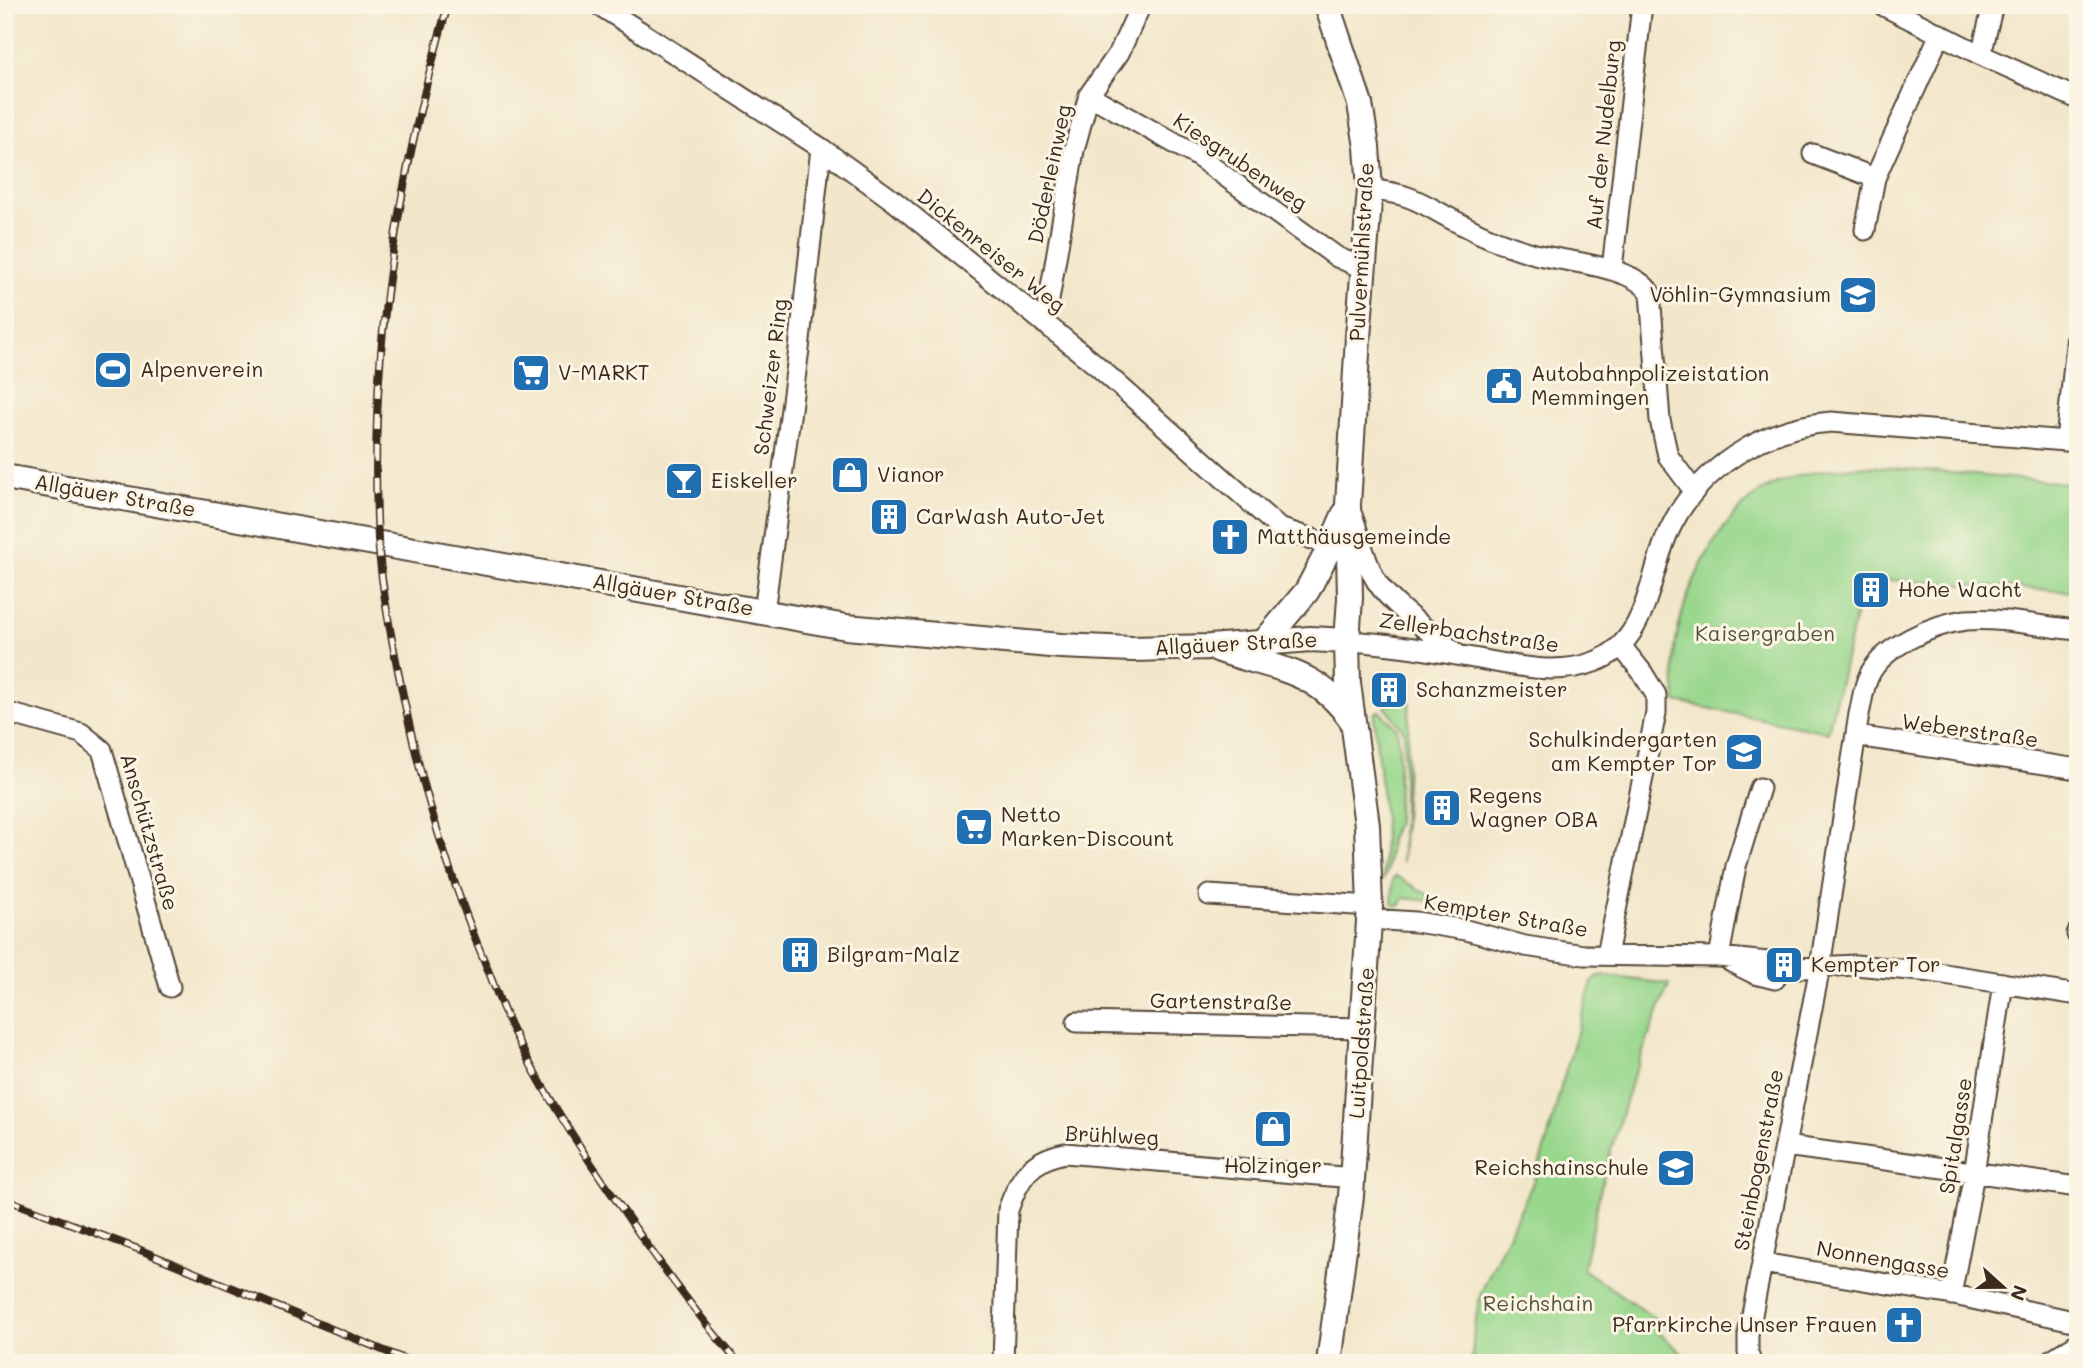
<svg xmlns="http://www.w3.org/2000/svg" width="2083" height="1368" viewBox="0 0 2083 1368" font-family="Mali,sans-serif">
<rect width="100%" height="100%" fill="#fcf5e5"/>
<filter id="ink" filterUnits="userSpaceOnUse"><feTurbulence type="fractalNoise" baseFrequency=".0143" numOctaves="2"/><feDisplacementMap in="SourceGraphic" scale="14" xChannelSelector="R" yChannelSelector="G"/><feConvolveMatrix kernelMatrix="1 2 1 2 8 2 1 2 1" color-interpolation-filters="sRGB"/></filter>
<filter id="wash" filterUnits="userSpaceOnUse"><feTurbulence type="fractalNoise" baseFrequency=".00686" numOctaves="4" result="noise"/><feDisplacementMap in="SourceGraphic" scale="28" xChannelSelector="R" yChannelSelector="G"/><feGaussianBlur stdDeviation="1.57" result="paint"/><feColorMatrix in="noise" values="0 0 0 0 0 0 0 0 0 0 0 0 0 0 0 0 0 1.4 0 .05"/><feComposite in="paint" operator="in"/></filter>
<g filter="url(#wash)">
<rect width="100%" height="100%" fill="#f2e7cb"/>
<path fill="#99d78d" stroke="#6a8056" stroke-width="2" d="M1868,466L2078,484V592L1875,579L1863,583L1828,732L1676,702C1675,684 1673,666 1675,648C1682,592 1718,515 1769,487C1797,472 1837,468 1868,466Z
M1400,677L1411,678L1402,863L1404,731L1386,708L1385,704H1399Z
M1379,711L1397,728L1399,748L1397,822L1390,840L1387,872L1383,880L1384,819L1374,718L1375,713Z
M1396,876L1432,897L1436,902L1404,898L1400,906L1392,904L1393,879Z
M1606,976L1669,984L1630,1085L1603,1178L1583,1269L1656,1319L1660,1334L1693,1363H1472L1474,1327L1481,1292L1532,1185L1547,1141L1561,1087L1592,982L1596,978Z"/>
</g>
<g filter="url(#ink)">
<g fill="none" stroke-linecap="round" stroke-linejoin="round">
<path stroke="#cdc1a8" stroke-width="19" stroke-dasharray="19 10" stroke-linecap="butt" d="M1768,962L1799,968"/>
<defs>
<path id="minor" d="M599,5L821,148L894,201L1095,364L1279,528L1331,545
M1882,5L1981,55L2078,99
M1981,55L1993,5
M1089,95L1197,156L1337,257L1353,264L1365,265
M1813,154L1875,178
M1370,190C1416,193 1427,208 1465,226C1487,238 1511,247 1535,254C1566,262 1634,266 1650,293L1660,420L1668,456L1694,491
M1865,230L1875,178L1940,34
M1612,269L1642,5
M1045,324L1074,150L1089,95L1119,53L1141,5
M2066,441L2078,326
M1352,515C1360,536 1365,563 1377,582C1393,607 1434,634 1458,655
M764,612L799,349L821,148
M1347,641C1388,643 1428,650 1468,657C1509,664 1554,677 1594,662C1648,643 1648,578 1668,533C1696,470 1763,427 1831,422L2078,442
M5,712L81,733L102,750L170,987
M1856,736L2078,769
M1209,895L1370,906
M1369,919L1416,922L1466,930L1525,946L1584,955L1719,957L1768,962
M2077,934L2078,932
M1607,955L1656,713V695L1642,672L1621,646
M1719,957L1736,866L1760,788
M1731,962L1755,974L1775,979
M1799,968L1855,965L1932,972L2078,995
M1077,1022L1363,1028
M1786,1146L2078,1187
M1762,1263L1959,1296L2078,1322
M1951,1295L1974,1174L2003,983
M1003,1363L1008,1210C1019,1178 1030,1160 1065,1153L1353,1178
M1751,1363L1748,1352V1335L1820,967L1859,714C1862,702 1863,689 1868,678C1880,647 1934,624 1966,620C2002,617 2041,627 2078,630
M2046,1363L2078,1343"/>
<path id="major" d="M1327,5L1360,104L1367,147L1370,190L1358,337L1348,505L1350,598L1347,641L1348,683L1367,825L1370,906L1351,1196L1329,1363
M5,477L846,627L1061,646L1132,649L1210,647L1310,639L1347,641
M1265,641L1307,591L1331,545L1344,515
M1217,649C1275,670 1316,667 1353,722"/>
</defs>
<use href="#minor" stroke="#564638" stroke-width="23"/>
<use href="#major" stroke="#564638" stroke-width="28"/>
<use href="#minor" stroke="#fff" stroke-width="19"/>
<use href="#major" stroke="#fff" stroke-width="24"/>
<defs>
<path id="rail" d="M448,5C397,179 368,358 378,539C382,595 394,651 405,705C424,796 452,884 488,970C496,990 503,1011 513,1031C543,1092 581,1150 620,1206C657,1260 695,1313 739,1363
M5,1199L138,1249L414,1363"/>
</defs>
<use href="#rail" stroke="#3b2a1e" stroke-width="8"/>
<use href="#rail" stroke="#fcf5e5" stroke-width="5" stroke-dasharray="16" stroke-linecap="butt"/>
</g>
</g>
<defs>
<symbol id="school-square" viewBox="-11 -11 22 22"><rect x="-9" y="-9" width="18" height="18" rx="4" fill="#1f6fb2" stroke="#fcf5e5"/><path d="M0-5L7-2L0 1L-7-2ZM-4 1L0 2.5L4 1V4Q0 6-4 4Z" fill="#fff"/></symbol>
<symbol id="stadium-square" viewBox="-11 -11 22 22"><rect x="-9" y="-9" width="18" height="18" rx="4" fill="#1f6fb2" stroke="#fcf5e5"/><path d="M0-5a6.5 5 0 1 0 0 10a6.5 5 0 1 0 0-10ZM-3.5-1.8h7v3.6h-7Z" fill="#fff"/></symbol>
<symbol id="supermarket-square" viewBox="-11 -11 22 22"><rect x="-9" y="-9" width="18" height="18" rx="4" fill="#1f6fb2" stroke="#fcf5e5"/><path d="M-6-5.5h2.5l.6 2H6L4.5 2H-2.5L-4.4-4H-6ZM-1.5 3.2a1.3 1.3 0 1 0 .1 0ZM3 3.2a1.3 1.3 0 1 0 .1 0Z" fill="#fff"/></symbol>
<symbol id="civic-square" viewBox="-11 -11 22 22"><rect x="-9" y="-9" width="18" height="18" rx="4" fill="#1f6fb2" stroke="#fcf5e5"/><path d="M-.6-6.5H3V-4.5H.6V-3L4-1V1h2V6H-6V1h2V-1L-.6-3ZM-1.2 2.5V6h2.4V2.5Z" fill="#fff"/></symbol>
<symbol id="shop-square" viewBox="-11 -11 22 22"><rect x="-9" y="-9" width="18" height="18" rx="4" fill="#1f6fb2" stroke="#fcf5e5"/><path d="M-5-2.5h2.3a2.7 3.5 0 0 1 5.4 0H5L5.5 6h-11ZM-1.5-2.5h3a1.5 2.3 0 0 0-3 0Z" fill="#fff"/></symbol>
<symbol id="bar-square" viewBox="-11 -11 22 22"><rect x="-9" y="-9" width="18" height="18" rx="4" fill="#1f6fb2" stroke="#fcf5e5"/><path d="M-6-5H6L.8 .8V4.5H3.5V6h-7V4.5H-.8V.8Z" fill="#fff"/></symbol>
<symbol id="building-square" viewBox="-11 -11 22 22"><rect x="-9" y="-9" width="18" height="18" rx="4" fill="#1f6fb2" stroke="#fcf5e5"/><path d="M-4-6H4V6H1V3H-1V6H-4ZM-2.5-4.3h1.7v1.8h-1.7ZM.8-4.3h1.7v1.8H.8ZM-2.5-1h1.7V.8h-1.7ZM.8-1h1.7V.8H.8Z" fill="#fff"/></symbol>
<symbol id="church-square" viewBox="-11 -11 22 22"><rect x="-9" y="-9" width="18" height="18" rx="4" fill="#1f6fb2" stroke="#fcf5e5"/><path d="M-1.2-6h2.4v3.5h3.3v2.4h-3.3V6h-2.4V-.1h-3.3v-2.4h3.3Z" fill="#fff"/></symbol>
</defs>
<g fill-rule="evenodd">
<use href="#school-square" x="1836" y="273" width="44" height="44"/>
<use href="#stadium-square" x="91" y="348" width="44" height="44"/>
<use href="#supermarket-square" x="509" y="351" width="44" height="44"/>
<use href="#civic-square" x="1482" y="364" width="44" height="44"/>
<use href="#shop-square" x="828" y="453" width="44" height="44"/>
<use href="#bar-square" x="662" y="459" width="44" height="44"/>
<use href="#building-square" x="867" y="495" width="44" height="44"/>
<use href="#church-square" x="1208" y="515" width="44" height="44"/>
<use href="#building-square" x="1849" y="568" width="44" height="44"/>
<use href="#building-square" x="1367" y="668" width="44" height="44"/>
<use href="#school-square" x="1722" y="730" width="44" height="44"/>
<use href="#building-square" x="1420" y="786" width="44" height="44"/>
<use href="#supermarket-square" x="952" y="805" width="44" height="44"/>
<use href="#building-square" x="778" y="933" width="44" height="44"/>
<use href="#building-square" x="1762" y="943" width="44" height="44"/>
<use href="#shop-square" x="1251" y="1107" width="44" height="44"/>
<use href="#school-square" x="1654" y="1146" width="44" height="44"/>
<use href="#church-square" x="1882" y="1303" width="44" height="44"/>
</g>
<g text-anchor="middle" stroke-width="6" stroke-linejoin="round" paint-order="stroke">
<g font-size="21" fill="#3b2a1e" stroke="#fcf5e5">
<text transform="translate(1604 135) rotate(-84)" y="7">Auf der Nudelburg</text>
<text transform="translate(1240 162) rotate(34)" y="7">Kiesgrubenweg</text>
<text transform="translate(1050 174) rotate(-78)" y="7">Döderleinweg</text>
<text transform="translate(991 251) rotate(39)" y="7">Dickenreiser Weg</text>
<text transform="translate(1362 252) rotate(-87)" y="7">Pulvermühlstraße</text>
<text transform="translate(771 377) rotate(-83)" y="7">Schweizer Ring</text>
<text transform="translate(115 496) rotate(10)" y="7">Allgäuer Straße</text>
<text transform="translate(673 595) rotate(10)" y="7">Allgäuer Straße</text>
<text transform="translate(1469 633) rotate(8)" y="7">Zellerbachstraße</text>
<text transform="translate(1236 644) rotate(-3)" y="7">Allgäuer Straße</text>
<text transform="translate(1970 731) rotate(8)" y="7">Weberstraße</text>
<text transform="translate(149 832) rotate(74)" y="7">Anschützstraße</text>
<text transform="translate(1506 916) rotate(10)" y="7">Kempter Straße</text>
<text transform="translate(1221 1002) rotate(1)" y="7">Gartenstraße</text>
<text transform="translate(1362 1043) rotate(-86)" y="7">Luitpoldstraße</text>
<text transform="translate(1112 1136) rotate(3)" y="7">Brühlweg</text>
<text transform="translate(1956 1136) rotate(-81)" y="7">Spitalgasse</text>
<text transform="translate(1759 1160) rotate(-79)" y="7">Steinbogenstraße</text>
<text transform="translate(1883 1260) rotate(10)" y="7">Nonnengasse</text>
</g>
<g font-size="21" fill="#3b2a1e" stroke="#fcf5e5" text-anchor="start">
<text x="1831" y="302" text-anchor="end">Vöhlin-Gymnasium</text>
<text x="140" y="377">Alpenverein</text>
<text x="558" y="380">V-MARKT</text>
<text x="1531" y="381">Autobahnpolizeistation<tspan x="1531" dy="24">Memmingen</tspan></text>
<text x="877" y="482">Vianor</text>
<text x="711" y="488">Eiskeller</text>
<text x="916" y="524">CarWash Auto-Jet</text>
<text x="1257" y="544">Matthäusgemeinde</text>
<text x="1898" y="597">Hohe Wacht</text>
<text x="1416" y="697">Schanzmeister</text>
<text x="1717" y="747" text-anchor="end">Schulkindergarten<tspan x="1717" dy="24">am Kempter Tor</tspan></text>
<text x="1469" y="803">Regens<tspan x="1469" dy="24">Wagner OBA</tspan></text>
<text x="1001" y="822">Netto<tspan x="1001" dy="24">Marken-Discount</tspan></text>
<text x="827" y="962">Bilgram-Malz</text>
<text x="1811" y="972">Kempter Tor</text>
<text x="1273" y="1173" text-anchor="middle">Holzinger</text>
<text x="1649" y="1175" text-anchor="end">Reichshainschule</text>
<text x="1877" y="1332" text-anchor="end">Pfarrkirche Unser Frauen</text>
</g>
<g font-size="21" fill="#52553a" stroke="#fcf5e5">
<text x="1765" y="641">Kaisergraben</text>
<text x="1538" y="1311">Reichshain</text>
</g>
</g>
<rect width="2083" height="1368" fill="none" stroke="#fcf5e5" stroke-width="28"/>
<g transform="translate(2003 1287) rotate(111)" stroke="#fcf5e5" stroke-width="5" paint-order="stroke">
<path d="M0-5L12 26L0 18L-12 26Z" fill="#3b2a1e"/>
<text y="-10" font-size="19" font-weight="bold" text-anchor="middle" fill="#3b2a1e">N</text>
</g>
</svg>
